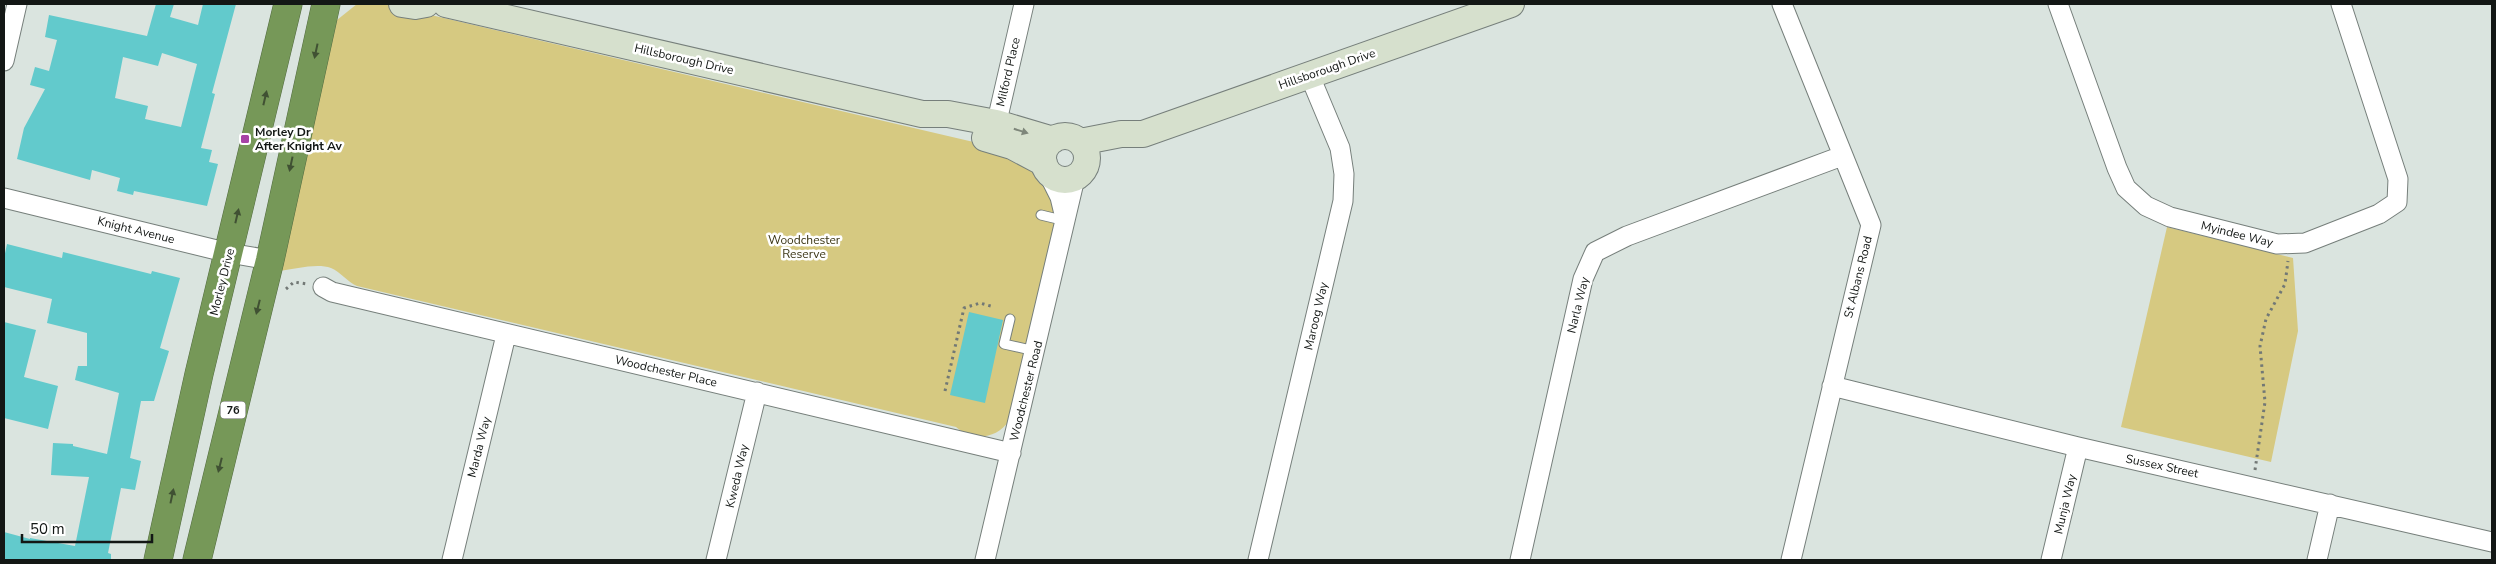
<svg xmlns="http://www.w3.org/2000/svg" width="2496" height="564" viewBox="0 0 2496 564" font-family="'Nunito Sans',sans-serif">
<rect width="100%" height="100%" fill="#dae4df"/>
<path fill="#d6c981" d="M357,4H384L1012,151L1033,160L1057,204L1053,245L1009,421C996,439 973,442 956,427L357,286C347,282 341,272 331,268C317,263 295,269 280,271L337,20Z
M2167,227L2293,258L2298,331L2271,462L2121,427Z"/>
<path fill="#62cacc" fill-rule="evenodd" d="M156,4H174L170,17L198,25L203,4H236L212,93L215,94L201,148L212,150L209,162L218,164L207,206L134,191L133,195L117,191L120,178L92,170L90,180L17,159L24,128L45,89L30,85L35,67L49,71L57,40L45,37L49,15L147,36ZM162,53L197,64L181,127L145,119L148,106L115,98L123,57L158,66Z
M7,244L62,258L63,252L151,274L152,271L180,278L160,348L169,351L154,401H141L130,458L141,461L135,490L121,488L108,553L111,554V560H4V532L30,539V538L75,546L89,477L51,475L53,443L73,444V446L107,454L119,393L75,380L78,366H87V333L47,323L52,299L4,287V258Z
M969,312L1003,320L985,403L950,395Z
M4,322L36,330L24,377L58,386L48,429L4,418Z"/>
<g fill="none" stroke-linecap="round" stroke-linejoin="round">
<defs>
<path id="lane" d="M1041,215L1066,221
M1010,319L1004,344L1035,351"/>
<path id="street" d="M1782,4L1871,225L1791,560
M2058,4L2117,168L2126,188L2146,206L2170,217L2277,244L2305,243L2379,214L2397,202L2398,179L2341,4
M4,61L17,4
M994,134L1024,4
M1047,171L1060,197L1065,218
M4,198L229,253L270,260
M323,287L332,292L1011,453
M1832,386L2078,447L2492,542
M452,560L506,335
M716,560L757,392
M985,560L1075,178
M1258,560L1343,201L1344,174L1340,148L1309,74
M1520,560L1583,279L1595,252L1627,236L1842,156
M2051,560L2078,447
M2317,560L2330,504"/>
<path id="secondary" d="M402,4L415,6L426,4
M446,4L922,114H948L996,123L1053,140
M1043 158a22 22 0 1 1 44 0a22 22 0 1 1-44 0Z
M985,138L1012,146L1044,163
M1080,142L1121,134H1143L1511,4"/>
<path id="highway" d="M158,560L199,374L288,4
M197,560L270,260L326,4"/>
</defs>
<use href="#lane" stroke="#767f7b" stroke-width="11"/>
<use href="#street" stroke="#767f7b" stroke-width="21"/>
<use href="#secondary" stroke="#767f7b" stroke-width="28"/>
<use href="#highway" stroke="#536b41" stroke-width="29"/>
<path stroke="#727875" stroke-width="3" stroke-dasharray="2.5 4" stroke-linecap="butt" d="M286,289L294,282L307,284
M945,391L964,308L980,303L994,307
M2255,470L2265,402L2260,346L2266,319L2285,284L2288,261"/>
<use href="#lane" stroke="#fff" stroke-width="9"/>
<use href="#street" stroke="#fff" stroke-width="19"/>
<use href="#secondary" stroke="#d6e0cd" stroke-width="26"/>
<use href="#highway" stroke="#769858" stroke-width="28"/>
</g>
<defs><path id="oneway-solid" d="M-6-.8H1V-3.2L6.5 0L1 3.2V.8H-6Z" transform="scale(1.25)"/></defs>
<g fill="#405133">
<use href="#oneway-solid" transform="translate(316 51) rotate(102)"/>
<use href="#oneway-solid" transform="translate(265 98) rotate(-77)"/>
<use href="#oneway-solid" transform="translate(291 164) rotate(102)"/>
<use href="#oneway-solid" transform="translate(237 216) rotate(-77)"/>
<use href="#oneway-solid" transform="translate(258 307) rotate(104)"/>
<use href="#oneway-solid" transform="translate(220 465) rotate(104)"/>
<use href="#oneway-solid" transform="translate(172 496) rotate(-78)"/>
</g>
<use fill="#7e867a" href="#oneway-solid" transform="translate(1021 131) rotate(17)"/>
<rect fill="#a742a6" stroke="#fff" stroke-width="2" x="240" y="134" width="10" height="10" rx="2.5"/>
<g text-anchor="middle" stroke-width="5" stroke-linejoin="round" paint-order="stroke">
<rect fill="#fff" stroke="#5a5d5b" stroke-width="1" x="220.5" y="401.5" width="25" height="17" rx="4"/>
<g font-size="11" font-weight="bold" fill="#131715">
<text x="233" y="414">76</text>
</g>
<g font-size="12" fill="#131715" stroke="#fff">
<text transform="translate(684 59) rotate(13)" y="4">Hillsborough Drive</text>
<text transform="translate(1327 69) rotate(-19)" y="4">Hillsborough Drive</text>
<text transform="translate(1008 72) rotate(-77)" y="4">Milford Place</text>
<text transform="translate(136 230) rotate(14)" y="4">Knight Avenue</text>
<text transform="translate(2237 234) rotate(14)" y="4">Myindee Way</text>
<text transform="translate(1858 277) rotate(-76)" y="4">St Albans Road</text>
<text transform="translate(222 282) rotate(-76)" y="4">Morley Drive</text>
<text transform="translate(1578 305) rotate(-76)" y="4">Narla Way</text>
<text transform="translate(1316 316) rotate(-77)" y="4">Maroog Way</text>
<text transform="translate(666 371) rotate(13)" y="4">Woodchester Place</text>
<text transform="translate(1026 391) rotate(-76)" y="4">Woodchester Road</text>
<text transform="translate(479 447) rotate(-76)" y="4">Marda Way</text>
<text transform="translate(2162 466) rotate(12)" y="4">Sussex Street</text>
<text transform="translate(737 476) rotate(-77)" y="4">Kweda Way</text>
<text transform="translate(2065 504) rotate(-77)" y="4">Munja Way</text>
</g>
<g font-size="12" font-weight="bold" fill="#131715" stroke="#fff" text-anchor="start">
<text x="255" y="136">Morley Dr<tspan x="255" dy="14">After Knight Av</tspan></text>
</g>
<g font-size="12" fill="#3a3413" stroke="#fff">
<text x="804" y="244">Woodchester<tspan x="804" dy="14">Reserve</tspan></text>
</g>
</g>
<rect width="2496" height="564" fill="none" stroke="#131715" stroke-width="10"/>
<path d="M22 534v8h130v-8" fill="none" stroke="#131715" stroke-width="2.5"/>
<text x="30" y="534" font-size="15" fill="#131715" stroke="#ffffff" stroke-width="4" paint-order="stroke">50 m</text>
</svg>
